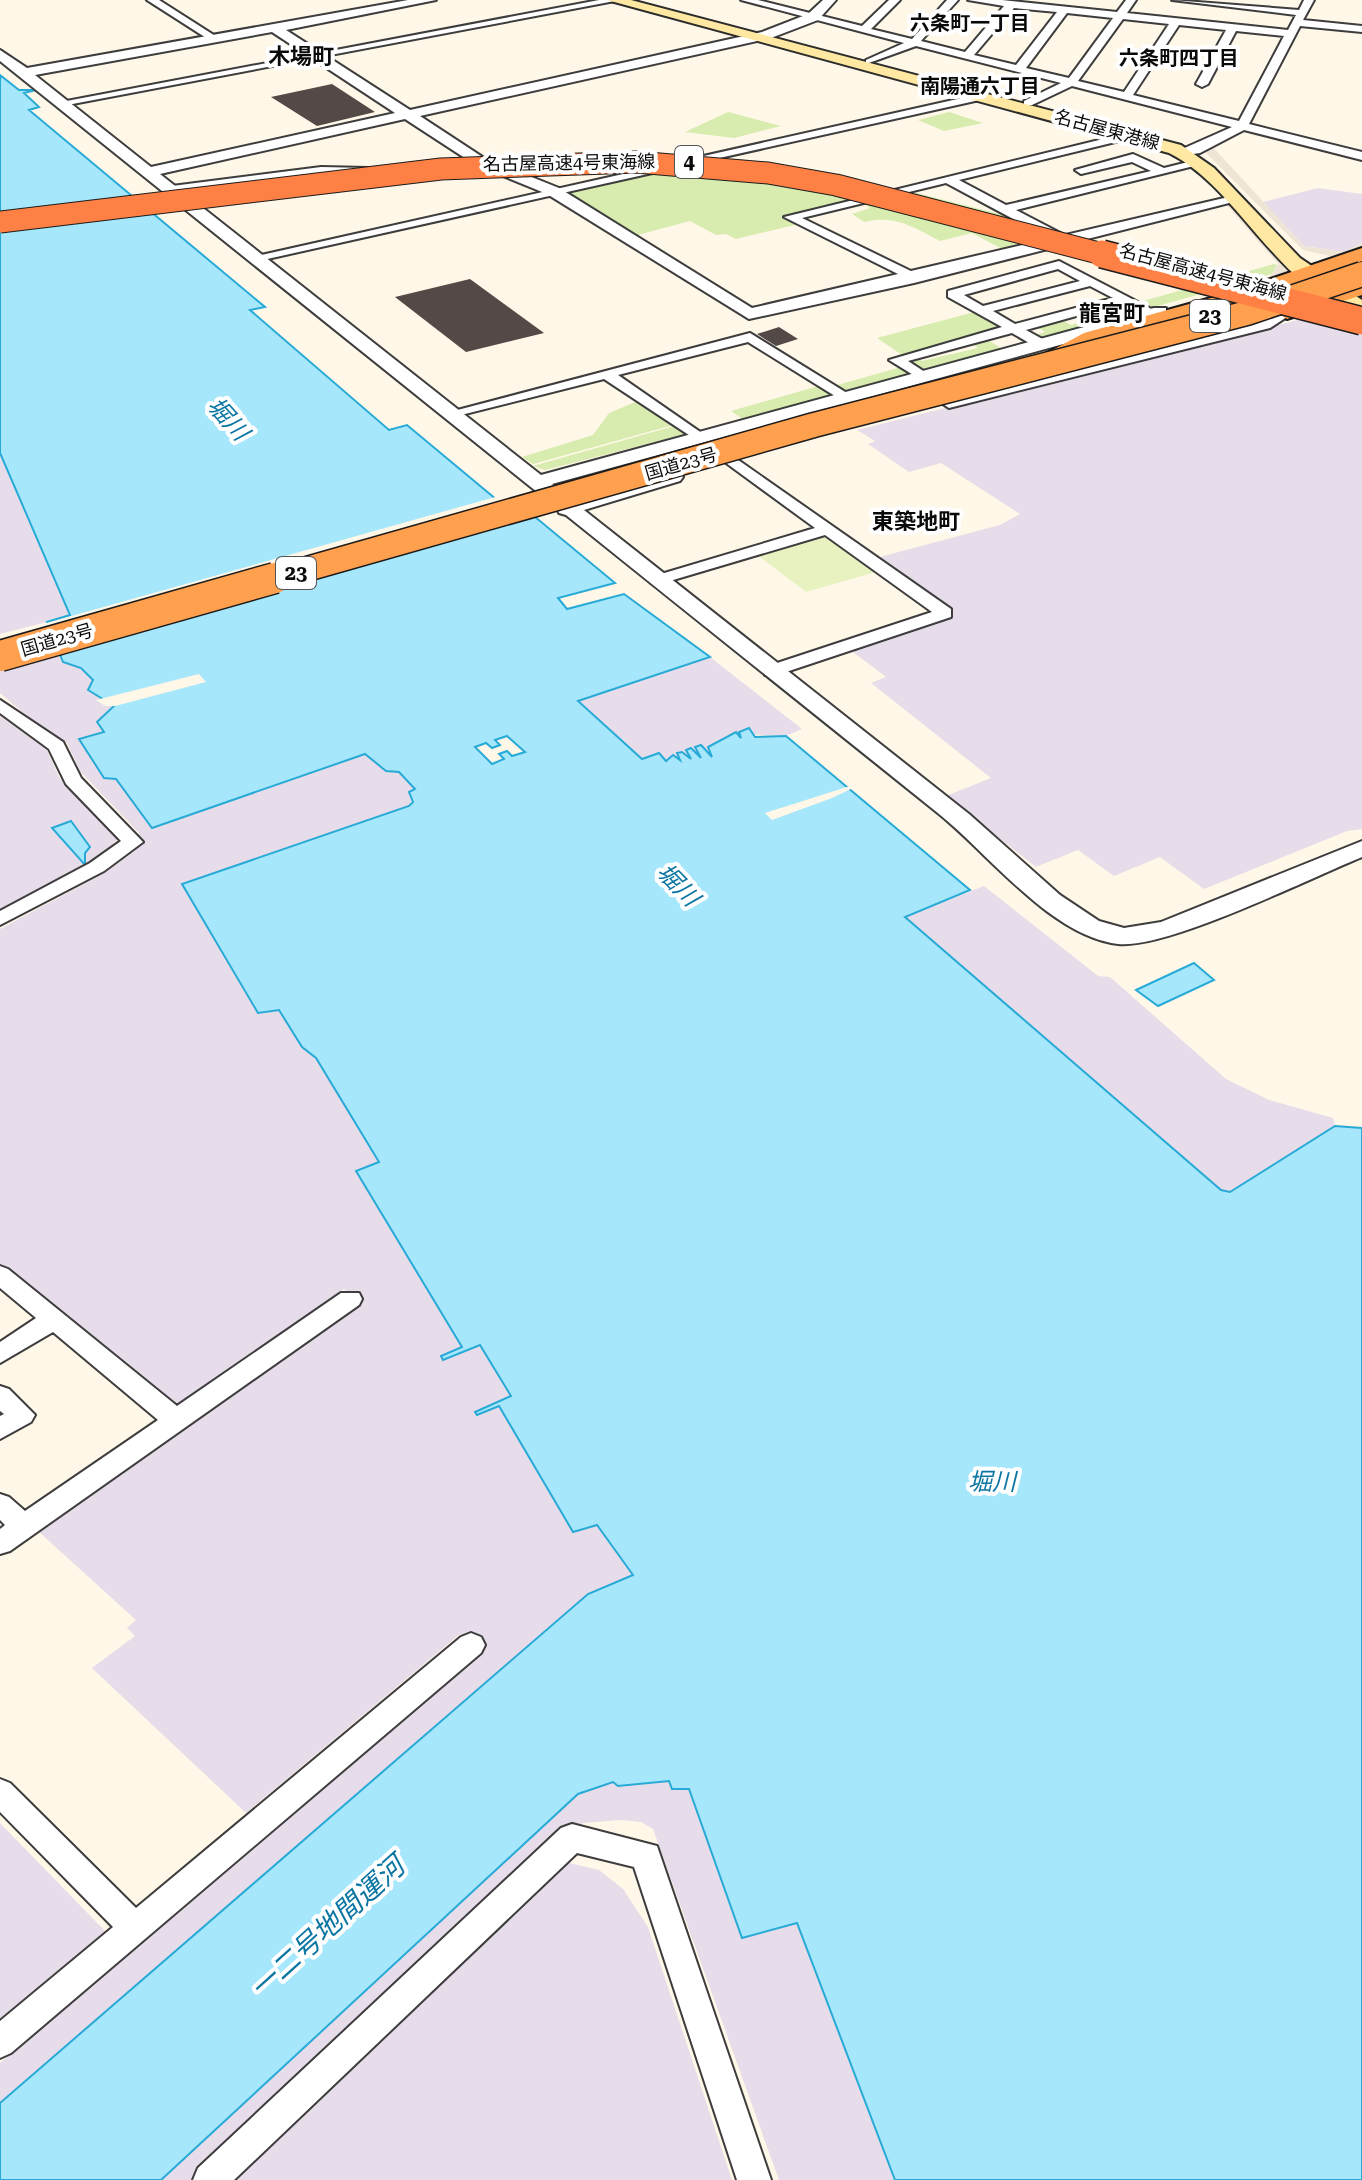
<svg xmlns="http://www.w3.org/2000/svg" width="1362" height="2180" viewBox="0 0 1362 2180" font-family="'Roboto Serif','Noto Sans JP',serif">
<rect width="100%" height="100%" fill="#fff7e7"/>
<path fill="#e7dcea" d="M1318,188L1362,194V243L1344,252L1304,246L1263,202Z
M1314,316L1362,328V829L1347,831L1204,889L1160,857L1114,876L1078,850L1036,867L946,796L991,778L871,683L886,677L849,649L954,614L876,558L1000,525L1020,514L941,463L909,472L868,444L875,441L857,430Z
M0,453L70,616L0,634Z
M58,650L63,662L81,668L94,680L95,695L115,706L101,719L105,732L79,740L102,774L116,779L152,828L365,753L386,771L399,772L416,789L409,806L183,883L259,1012L279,1010L302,1047L316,1058L379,1163L356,1171L463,1348L441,1356L443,1360L480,1345L511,1397L475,1411L478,1415L499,1406L573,1532L597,1525L634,1575L588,1594L0,2103V2063L481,1652L460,1634L246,1813L92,1668L135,1636L127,1628L136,1620L39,1532L362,1303L344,1289L172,1409L0,1267V929L103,874L136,850L139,833L80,771L67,743L40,727L0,693V665Z
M710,657L802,729L786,736L741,734V738H727L708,747L713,757L700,752L701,758L690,754L691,759H642L578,701Z
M0,716L47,750L59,777L117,840L87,868L0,913Z
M984,886L1098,976L1110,977L1226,1079L1269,1100L1333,1118L1335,1126L1230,1192L1221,1190L904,917Z
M670,1781L689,1789L742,1938L797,1923L895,2180H779L653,1829L641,1822L621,1820L583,1823L566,1834L194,2180H161L578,1794L613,1782L619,1786Z
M0,1823L105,1931L0,2019Z
M561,1861L599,1870L623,1889L648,1927L732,2180H230Z"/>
<path fill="#d7ecae" d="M728,112L781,126L734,138L685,132Z
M949,112L983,123L944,131L918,120Z
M672,166L737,174L861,200L789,216L799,224L736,239L726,234L716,235L690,221L634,236L563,191Z
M913,192L1003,215L1052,240L1006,251L972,233L940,241C911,226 895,215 864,222L852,214L870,208L862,203Z
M1274,264L1277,265L1272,274L1147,309L1136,303Z
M1121,301L1142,310L1038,339L1032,336L1045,332L1034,325L1058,318L1071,325L1084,321L1073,314Z
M978,311L1008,327L902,355L877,338Z
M984,338L1003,349L919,372L904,360L915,357L922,361L978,348L969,342Z
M901,367L911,374L844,392L834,386Z
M822,385L836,394L744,420L731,411Z
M640,400L673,425L533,464L522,457L593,435L609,413Z
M674,426L686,434L545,470L533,466Z"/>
<path fill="#e8f2c1" d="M828,533L879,571L806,592L756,554Z"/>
<path fill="#eee5d7" d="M1212,146L1304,246L1344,252L1362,243V246L1330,256L1303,250L1206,153Z
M1224,202L1231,203L1288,267L1287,274L1151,311L1269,278L1276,268L1278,264Z"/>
<path fill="#a7e7fb" stroke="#28aad7" stroke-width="2" fill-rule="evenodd" d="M0,75L19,90H36L24,93L39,107L29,110L265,307L250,310L389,430L407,425L521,520L534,516L615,583L558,598L567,609L624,594L710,657L578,701L642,759L659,753L666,761L673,755L680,760L677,753L682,752L691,759L686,750L691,748L701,758L695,747L701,745L712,757L708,747L736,732L741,738L739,732L749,728L755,737L786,736L970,890L905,917L1221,1190L1230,1192L1335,1126L1362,1128V2180H895L797,1923L742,1938L689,1789H672L669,1781L618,1786L613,1782L578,1794L161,2180H0V2103L588,1594L633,1575L597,1525L573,1532L499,1406L477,1415L475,1412L511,1396L480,1345L443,1360L441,1356L462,1347L356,1171L379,1162L316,1058L302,1047L279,1010L258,1013L182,884L409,806L413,802L409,792L415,789L399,772L386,771L365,754L152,828L116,779L104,778L79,739L104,732L97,722L114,706L88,690L93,680L81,668L63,662L47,622L70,615L0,453ZM507,736L525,752L512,756L507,751L499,754L504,759L492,764L475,747L486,743L492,748L500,745L495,740Z
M71,821L90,847L85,853V865L52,828Z
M1194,963L1214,980L1158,1006L1136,990Z"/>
<path fill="#fff7e7" d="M499,496L522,515L53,648L43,624Z
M199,674L206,682L115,706H105L96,700Z
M850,786L853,788L832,798L772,820L765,813Z"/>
<path fill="#534946" d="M332,84L375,112L317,126L271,97Z
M470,279L544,333L466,352L395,297Z
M779,327L798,339L776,346L757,334Z"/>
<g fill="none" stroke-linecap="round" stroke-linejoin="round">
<defs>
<path id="minor" d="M147,0H159L220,39L211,41Z
M599,0H620L62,106L56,103Z
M741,0H758L862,26L889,0H900L871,29L912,39L947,0H958L921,41L965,52L1004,6L968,0H1002L1117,12L1126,0H1136L1127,13L1288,30L1296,15L1172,0L1299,10L1304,0H1314L1303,20L1362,26V32L1300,26L1249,124L1362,152V160L1244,130L1200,153L1180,156V150L1232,127L1072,86L1032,105H1024V101L1061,83L916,46L866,64V60L904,43ZM1014,8L1057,12L1016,65L974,55ZM1067,13L1113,18L1069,78L1026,68ZM1123,19L1169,24L1124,92L1078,81ZM1179,25L1226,30L1196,84L1202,87L1208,84L1236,31L1284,36L1239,121L1133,95Z
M980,94L984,99L254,262L248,258Z
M1140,130L1146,133L1144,135L959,180L1006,205L1151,171L1132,162L1081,174L1075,170L1133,154L1164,168L1200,159L1206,163L1016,210L1066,236V242H1056L946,183L802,218L919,275L921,278L914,282L784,217Z
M321,167L368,168L374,172L368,176L321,175L172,194L166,190L172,186Z
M1059,261L1161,314L1149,317L1123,303L1026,330L1046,341V347H1036L1012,333L908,361L928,374L930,377L923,381L889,360L1002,327L948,297V291ZM1058,269L1080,281L983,306L964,295ZM1090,286L1113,298L1015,324L993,311Z
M750,333L855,398L843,401L748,342L618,375L706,436L708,439L701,443L604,379L453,417L446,413Z
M731,455L951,609V617L777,675H765V667L932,612L825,535L663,583H651V577L815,528L726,463V457Z
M0,700L63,742L81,778L143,842L104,871L0,925V911L90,863L121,841L66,784L49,749L0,713Z
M0,1266L8,1269L177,1406L341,1293H359L362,1299L359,1305L10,1551L0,1554V1529L5,1525L0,1520V1494L9,1497L25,1511L158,1420L53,1332L0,1363V1342L36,1318L0,1288Z
M0,1386L9,1389L35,1415L31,1422L0,1439V1416L4,1414L0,1411Z
M471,1633L481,1637L485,1645L481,1653L11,2053L0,2058V2021L113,1927L0,1812V1779L10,1783L136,1908L461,1637Z
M572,1824L657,1846L771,2180H737L634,1867L577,1853L234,2180H193L198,2168L561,1828Z"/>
<path id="tertiary" d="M408,0H436L286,30L410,110L762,32L808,14L823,0H836L818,20L771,38L420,116L484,158L559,188L752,308L1237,195V201L914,283L749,319L547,194L474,164L405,119L160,174L541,475L1154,308H1166V316L552,484L573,501L666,473H680L683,477L680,481L584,510L969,814L1060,895L1099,921L1124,928L1161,922L1362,841V857C1310,878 1168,949 1118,944C1051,936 990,855 939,814C815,714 690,615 566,515L559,513L557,508L0,61V50L27,68ZM272,32L395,113L151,167L35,75Z
M1284,308L1293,313L1270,328L949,408L940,402L942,398L1258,320Z"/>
<path id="secondary" d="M607,0H631L1181,145L1214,168L1300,258L1362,300V314C1278,293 1241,189 1169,153Z"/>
<path id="trunk" d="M1362,248V261C1277,291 1192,316 1105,341C1087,347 1072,357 1054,362L1043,355L1084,333L1229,293Z
M1362,281V295L1287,319L1276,312L1279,307Z"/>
</defs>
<use href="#minor" stroke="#3d3d3d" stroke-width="4"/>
<use href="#tertiary" stroke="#3d3d3d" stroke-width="4"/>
<use href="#secondary" stroke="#2c2c2c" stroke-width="4"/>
<use href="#trunk" stroke="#1b1b1b" stroke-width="4"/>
<use href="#minor" fill="#fff" fill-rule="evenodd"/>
<use href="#tertiary" fill="#fff" fill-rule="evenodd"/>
<use href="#secondary" fill="#ffe8a2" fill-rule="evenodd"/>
<use href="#trunk" fill="#ffa04e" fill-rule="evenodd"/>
<defs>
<path id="trunk-bridge-far1" d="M268,580L814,425L1247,313L1362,274"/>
<path id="trunk-bridge" d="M0,656L275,578"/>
<path id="motorway-bridge-far1" d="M0,222L441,169L636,162L768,173L836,185L1110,256"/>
<path id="motorway-bridge" d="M1102,254L1362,321"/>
</defs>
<use href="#trunk-bridge-far1" stroke="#1b1b1b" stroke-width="27" stroke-linecap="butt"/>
<use href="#trunk-bridge" stroke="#1b1b1b" stroke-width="33" stroke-linecap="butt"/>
<use href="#motorway-bridge-far1" stroke="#1b1b1b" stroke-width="23" stroke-linecap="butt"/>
<use href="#motorway-bridge" stroke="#1b1b1b" stroke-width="30" stroke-linecap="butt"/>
<use href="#trunk-bridge-far1" stroke="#ffa04e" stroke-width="24"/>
<use href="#trunk-bridge" stroke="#ffa04e" stroke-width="30"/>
<use href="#motorway-bridge-far1" stroke="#ff8045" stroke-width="21"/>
<use href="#motorway-bridge" stroke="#ff8045" stroke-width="27"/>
</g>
<g text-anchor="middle" stroke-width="8" stroke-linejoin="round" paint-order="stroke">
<g font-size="18" fill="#0a0a0a" stroke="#fff">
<text transform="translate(1107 130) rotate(15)" y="6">名古屋東港線</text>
<text transform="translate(569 163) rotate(-1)" y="6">名古屋高速4号東海線</text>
<text transform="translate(1203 272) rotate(15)" y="6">名古屋高速4号東海線</text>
<text transform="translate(681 464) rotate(-16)" y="6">国道23号</text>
<text transform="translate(57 640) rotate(-16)" y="6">国道23号</text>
</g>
<g font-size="20" font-weight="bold" fill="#0a0a0a" stroke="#fff">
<text x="970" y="30">六条町一丁目</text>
<text x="1179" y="65">六条町四丁目</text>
<text x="980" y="93">南陽通六丁目</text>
</g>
<g fill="#fff" stroke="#545454" stroke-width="2">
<rect x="675" y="146" width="28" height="32" rx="6"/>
<rect x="1190" y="300" width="40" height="32" rx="6"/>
<rect x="276" y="557" width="40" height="32" rx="6"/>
</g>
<g font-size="20" font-weight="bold" fill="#0a0a0a">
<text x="689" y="169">4</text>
<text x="1210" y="323">23</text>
<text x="296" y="580">23</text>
</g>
<g font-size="22" font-weight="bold" fill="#0a0a0a" stroke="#fff">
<text x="301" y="64">木場町</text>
<text x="1112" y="321">龍宮町</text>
<text x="916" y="529">東築地町</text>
</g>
<g font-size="24" font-style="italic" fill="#0c76a3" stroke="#fff">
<text transform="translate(228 419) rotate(48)" y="8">堀川</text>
<text transform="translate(678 885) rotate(46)" y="8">堀川</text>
<text x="992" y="1490">堀川</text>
</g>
<g font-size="28" font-style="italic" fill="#0c76a3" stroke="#fff">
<text transform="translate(327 1927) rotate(-42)" y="10">一二号地間運河</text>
</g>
</g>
</svg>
